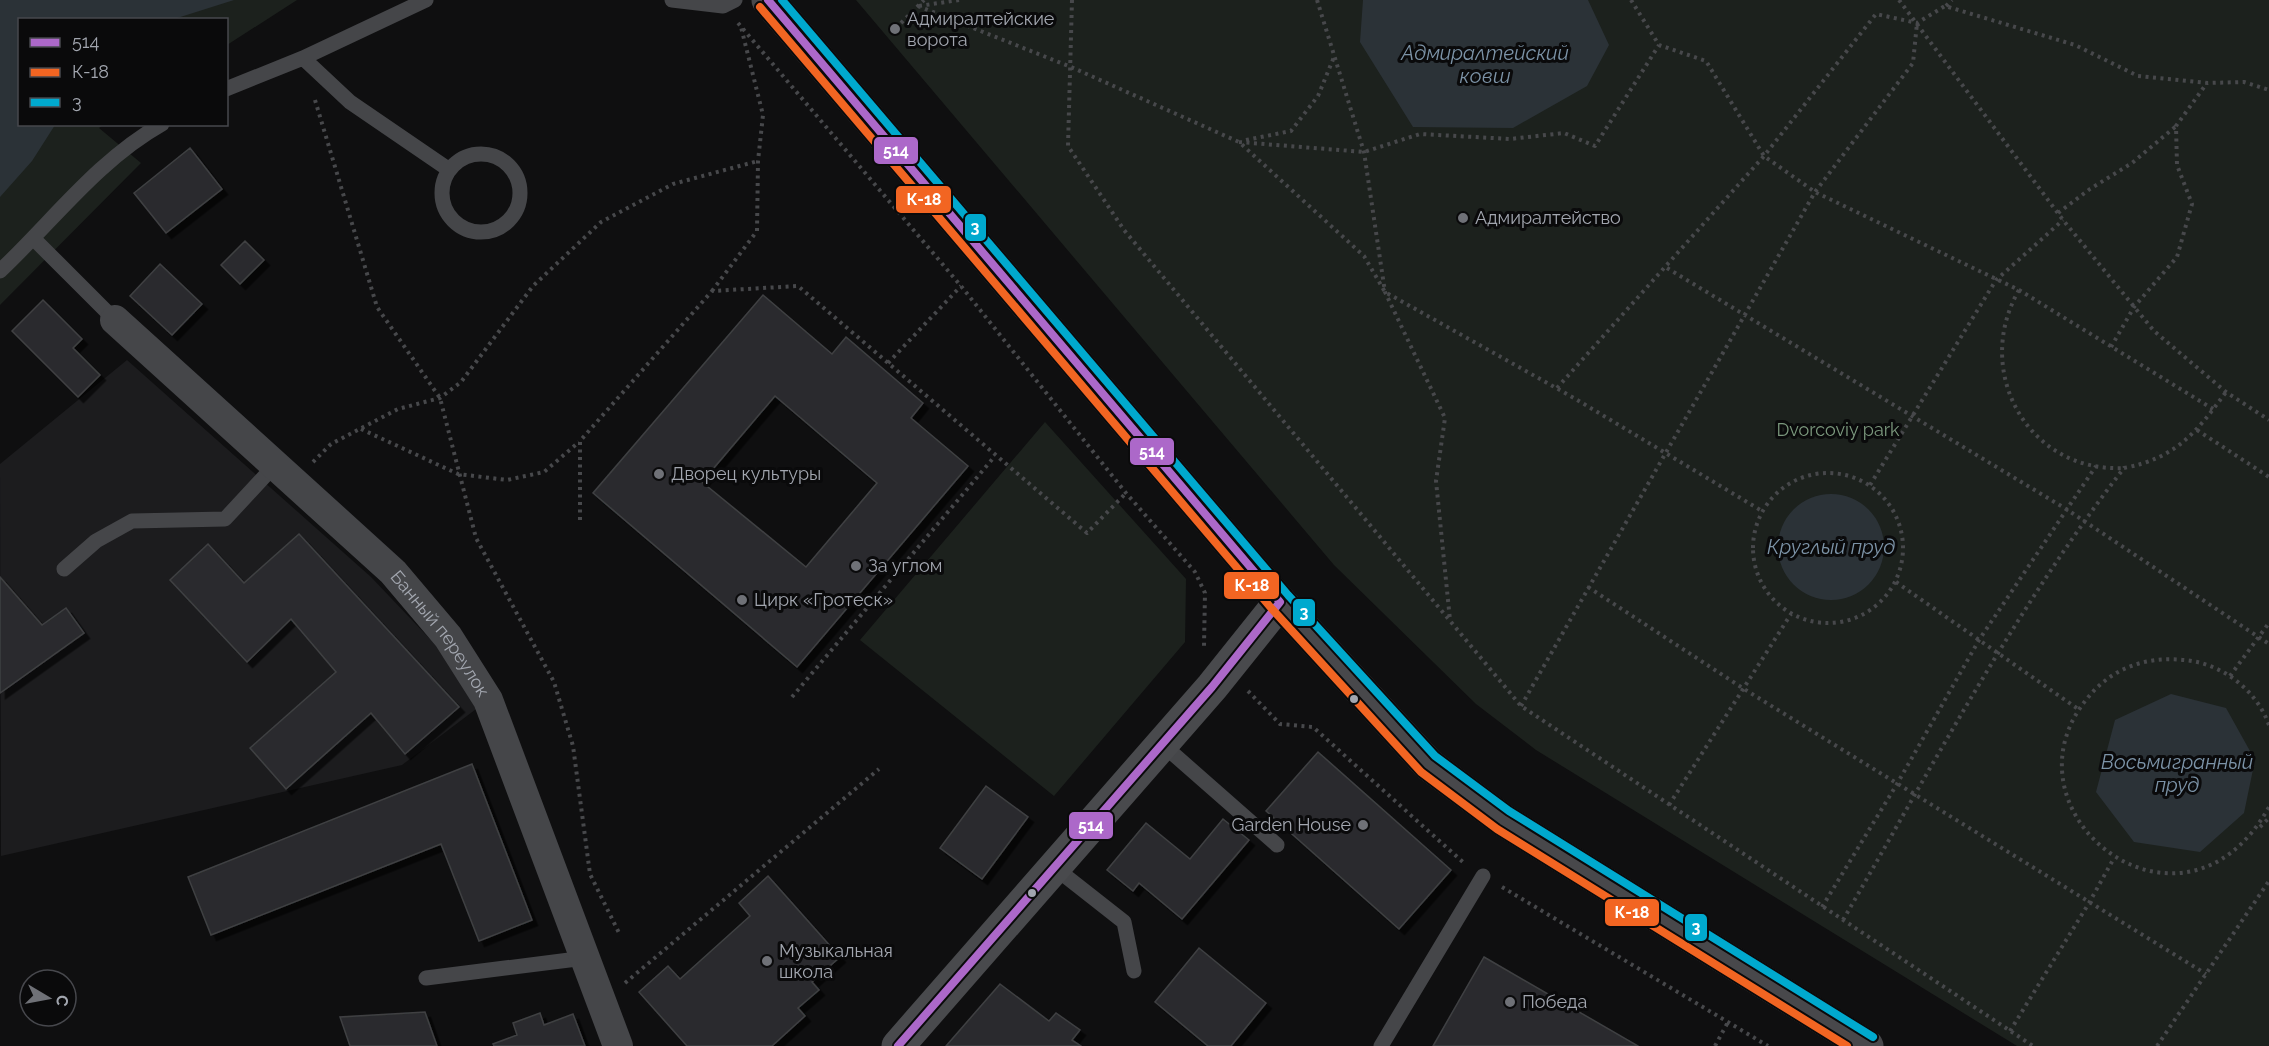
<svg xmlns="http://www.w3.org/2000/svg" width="2269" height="1046" viewBox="0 0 2269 1046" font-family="Raleway,sans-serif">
<defs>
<filter id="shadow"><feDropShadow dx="5.5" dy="5.5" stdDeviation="0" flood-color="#0009"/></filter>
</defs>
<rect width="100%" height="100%" fill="#0f0f10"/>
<path fill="#1c1c1e" d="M127,360L371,577L488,700L402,765L1,856L0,464Z"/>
<path fill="#1c211d" d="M0,0H297L227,45L226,20H20V124L103,125L99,128L141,163L0,305Z
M856,0H2269V1046H2017L1536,750L1476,704L1334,565Z
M1045,422L1186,579L1185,642L1054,796L860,640Z"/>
<path fill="#2b3237" d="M0,0H234L174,19L20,20V124L55,125L32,161L0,197Z
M1363,0H1588L1609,45L1587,86L1513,128L1413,127L1360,42Z
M1778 547a53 53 0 1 1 106 0a53 53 0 1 1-106 0Z
M2171,694L2226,708L2255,760L2244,813L2200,852L2134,842L2096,792L2115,720Z"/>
<path fill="#2b2c2d" stroke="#3f4043" stroke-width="1.5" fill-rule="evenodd" filter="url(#shadow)" d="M190,148L222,189L166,233L134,193Z
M245,241L264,260L240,284L221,265Z
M160,264L202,304L172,335L130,296Z
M763,295L832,354L846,337L923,403L911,418L968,466L797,667L593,493ZM775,396L877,483L806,567L702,482Z
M43,300L82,339L73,348L100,375L78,397L12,331Z
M299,534L459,707L405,754L371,713L286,789L250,748L336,672L291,619L247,662L170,580L208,544L244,583Z
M0,577L42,625L66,608L84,633L0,693Z
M1318,752L1451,870L1399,929L1266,811Z
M472,764L532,920L479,941L441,844L211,935L188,877Z
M986,786L1028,817L982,879L940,848Z
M1223,819L1249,840L1182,919L1139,883L1133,891L1107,870L1146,823L1190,859Z
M768,876L840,957L812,982L819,990L798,1008L805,1016L772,1046H687L639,992L668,966L680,979L750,916L739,903Z
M1199,948L1266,1003L1231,1046H1208L1155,1002Z
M1484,957L1638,1046H1433Z
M1000,984L1049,1021L1056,1013L1080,1030L1072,1040L1081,1046H946Z
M425,1012L437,1046H350L340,1017Z
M540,1013L544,1025L573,1014L585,1046H494L493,1044L517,1035L513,1023Z"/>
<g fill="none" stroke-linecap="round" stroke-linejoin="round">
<path stroke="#47484b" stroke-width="4" stroke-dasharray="3 4.5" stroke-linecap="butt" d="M1072,0L1068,146L1124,230L1521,706L2033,1046
M1317,0L1364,152L1385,292L1445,418L1436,481L1450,620
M1631,0L1659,45L1706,61L1764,156L1815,192L2019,290L2213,409
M1899,0L2063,220L2154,331L2226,392L2269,420
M918,6L1071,67L1239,142L1364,256L1385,292L1574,398L1762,511
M919,6L959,0
M1946,6L1952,0
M738,23L961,286L1126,493L1195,572L1205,593L1204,646
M901,23L924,0
M315,100L377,307L440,398L476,538L554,682L573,746L590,874L620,935
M1246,140L1291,131L1318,96L1334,57
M1239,142L1364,152L1420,134L1510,139L1564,133L1595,146L1659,45
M2058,213L2090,189L2132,163L2175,127
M1667,268L2066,509L2269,644
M2019,290C1972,371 2028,473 2124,468
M712,291L757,231L758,161L763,115L741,27
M2111,347L2134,307L2177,257L2192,204L2177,165L2176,126L2207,83
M888,363L961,286
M1557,388L1764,156L1876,14L1917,23L1945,6L2075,45L2138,76L2208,83L2244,82L2269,90
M361,429L458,474L507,480L544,472L579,442
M2197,430L2269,477
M313,462L331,444L398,409L440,398L461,382L533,286L601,222L673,184L758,161
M1753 548a75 75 0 1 1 150 0a75 75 0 1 1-150 0Z
M1870,485L1996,280L2063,220
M580,520V441L712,291L798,286L1087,533L1126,493
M1896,582L2078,709
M1588,587L1744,689L2206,974
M2230,676L2269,623
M1248,691L1280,724L1313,727L1465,864
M792,697L995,456
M1521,706L1815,192L1913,63L1917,23
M2269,725C2256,689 2221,663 2184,660C2148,656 2114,667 2090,695C1990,810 2182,963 2269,807
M1669,805L1791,614
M2260,827L2269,818
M1502,887L1768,1046
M1822,907L1897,784L1979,640L2096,466
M1843,920C1932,767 2015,609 2124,468C2176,458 2196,433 2226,392
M625,983L879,769
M2010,1031L2089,903L2114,858
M1715,1046L1728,1022
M2157,1046L2269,881"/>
<path stroke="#454649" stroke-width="15" d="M672,0L723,6L735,0
M303,58L350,102L448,169
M226,89L303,58L426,0
M442 193a39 39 0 1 1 78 0a39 39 0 1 1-78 0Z
M34,239L115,320
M0,271C52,222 98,160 162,124
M64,569L96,541L132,521L225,519L275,465
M1162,744L1277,845
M1054,867L1124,922L1134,971
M426,978L585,958
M1381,1046L1483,876"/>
<path stroke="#454649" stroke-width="30" id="s1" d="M115,320L393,572L448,637L488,700L618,1046"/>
<path stroke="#494a4d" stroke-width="33" d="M898,1046L1212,687L1280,602"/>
<path stroke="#48484b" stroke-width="33" d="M768,0L1280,602L1428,764L1503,820L1867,1046"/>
<defs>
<path id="bus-1" d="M768,0L1280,602
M898,1046L1212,687L1280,602"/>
<path id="bus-2" d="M760,7L1272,609L1421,772L1497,829L1847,1046"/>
<path id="bus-3" d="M782,0L1288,595L1435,756L1509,811L1873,1037"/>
</defs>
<use href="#bus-1" stroke="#0a0a0b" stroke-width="12"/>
<use href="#bus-2" stroke="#0a0a0b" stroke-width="12"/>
<use href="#bus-3" stroke="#0a0a0b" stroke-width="12"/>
<use href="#bus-1" stroke="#ac68c9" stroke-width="8"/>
<use href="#bus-2" stroke="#f26522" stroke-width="8"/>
<use href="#bus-3" stroke="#00a9ce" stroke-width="8"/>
</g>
<g fill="#6f7177" stroke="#0a0a0b" stroke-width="2">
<circle cx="895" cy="29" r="6"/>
<circle cx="1463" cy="218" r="6"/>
<circle cx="659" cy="474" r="6"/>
<circle cx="856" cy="566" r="6"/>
<circle cx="742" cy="600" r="6"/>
<circle cx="1363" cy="825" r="6"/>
<circle cx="767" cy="961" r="6"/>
<circle cx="1510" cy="1002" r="6"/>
</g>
<g fill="#a2a6af" stroke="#0a0a0b" stroke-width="2">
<circle cx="1354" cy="699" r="5"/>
<circle cx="1032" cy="893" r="5"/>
</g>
<g text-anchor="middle" stroke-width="6" stroke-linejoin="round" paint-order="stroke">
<g font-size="18" fill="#a2a6af" stroke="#0a0a0b" text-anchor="start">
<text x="907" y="25">Адмиралтейские<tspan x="907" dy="21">ворота</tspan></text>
<text x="1475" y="224">Адмиралтейство</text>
<text x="671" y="480">Дворец культуры</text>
<text x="868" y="572">За углом</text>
<text x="754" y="606">Цирк «Гротеск»</text>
<text x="1351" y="831" text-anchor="end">Garden House</text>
<text x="779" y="957">Музыкальная<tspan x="779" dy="21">школа</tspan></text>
<text x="1522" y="1008">Победа</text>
</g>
<g font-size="18" fill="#7b987d" stroke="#0a0a0b">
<text x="1838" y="436">Dvorcoviy park</text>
</g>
<g font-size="18" fill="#a2a6af" stroke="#0a0a0b">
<text dy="6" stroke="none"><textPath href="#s1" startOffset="453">Банный переулок</textPath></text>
</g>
<g font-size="20" font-style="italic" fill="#7c93a7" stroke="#0a0a0b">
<text x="1485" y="60">Адмиралтейский<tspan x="1485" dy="23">ковш</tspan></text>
<text x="1831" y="554">Круглый пруд</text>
<text x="2177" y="769">Восьмигранный<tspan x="2177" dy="23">пруд</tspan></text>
</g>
</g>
<g stroke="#0a0a0b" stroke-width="2">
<rect x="873" y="136" width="46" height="29" rx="6" fill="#ac68c9"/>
<rect x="895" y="185" width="57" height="29" rx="6" fill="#f26522"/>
<rect x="964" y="213" width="23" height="29" rx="6" fill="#00a9ce"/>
<rect x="1129" y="437" width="46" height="29" rx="6" fill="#ac68c9"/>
<rect x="1223" y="571" width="57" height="29" rx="6" fill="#f26522"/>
<rect x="1292" y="598" width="24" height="29" rx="6" fill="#00a9ce"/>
<rect x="1068" y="811" width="46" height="29" rx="6" fill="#ac68c9"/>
<rect x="1604" y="898" width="56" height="29" rx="6" fill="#f26522"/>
<rect x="1684" y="913" width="24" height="29" rx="6" fill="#00a9ce"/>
</g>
<g font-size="16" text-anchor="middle" font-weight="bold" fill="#fff">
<text x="896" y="156">514</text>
<text x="924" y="205">К-18</text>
<text x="975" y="233">3</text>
<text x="1152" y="457">514</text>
<text x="1252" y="591">К-18</text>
<text x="1304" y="618">3</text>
<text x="1091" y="831">514</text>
<text x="1632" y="918">К-18</text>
<text x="1696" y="933">3</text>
</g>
<rect x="18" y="18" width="210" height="108" fill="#0a0a0b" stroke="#47484d" stroke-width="1.5"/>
<rect x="30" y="38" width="30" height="9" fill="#ac68c9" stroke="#47484d" stroke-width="1.5"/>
<text x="72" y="48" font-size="18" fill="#a2a6af">514</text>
<rect x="30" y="68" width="30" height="9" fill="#f26522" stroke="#47484d" stroke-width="1.5"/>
<text x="72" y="78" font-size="18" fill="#a2a6af">К-18</text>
<rect x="30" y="98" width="30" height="9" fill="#00a9ce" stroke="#47484d" stroke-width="1.5"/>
<text x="72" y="108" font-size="18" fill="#a2a6af">3</text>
<g transform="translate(48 998) rotate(100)"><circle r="28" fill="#0a0a0b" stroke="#47484d" stroke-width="1.5"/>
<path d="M0-4.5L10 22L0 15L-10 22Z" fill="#6f7177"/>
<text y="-9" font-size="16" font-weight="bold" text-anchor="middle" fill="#a2a6af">С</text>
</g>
</svg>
